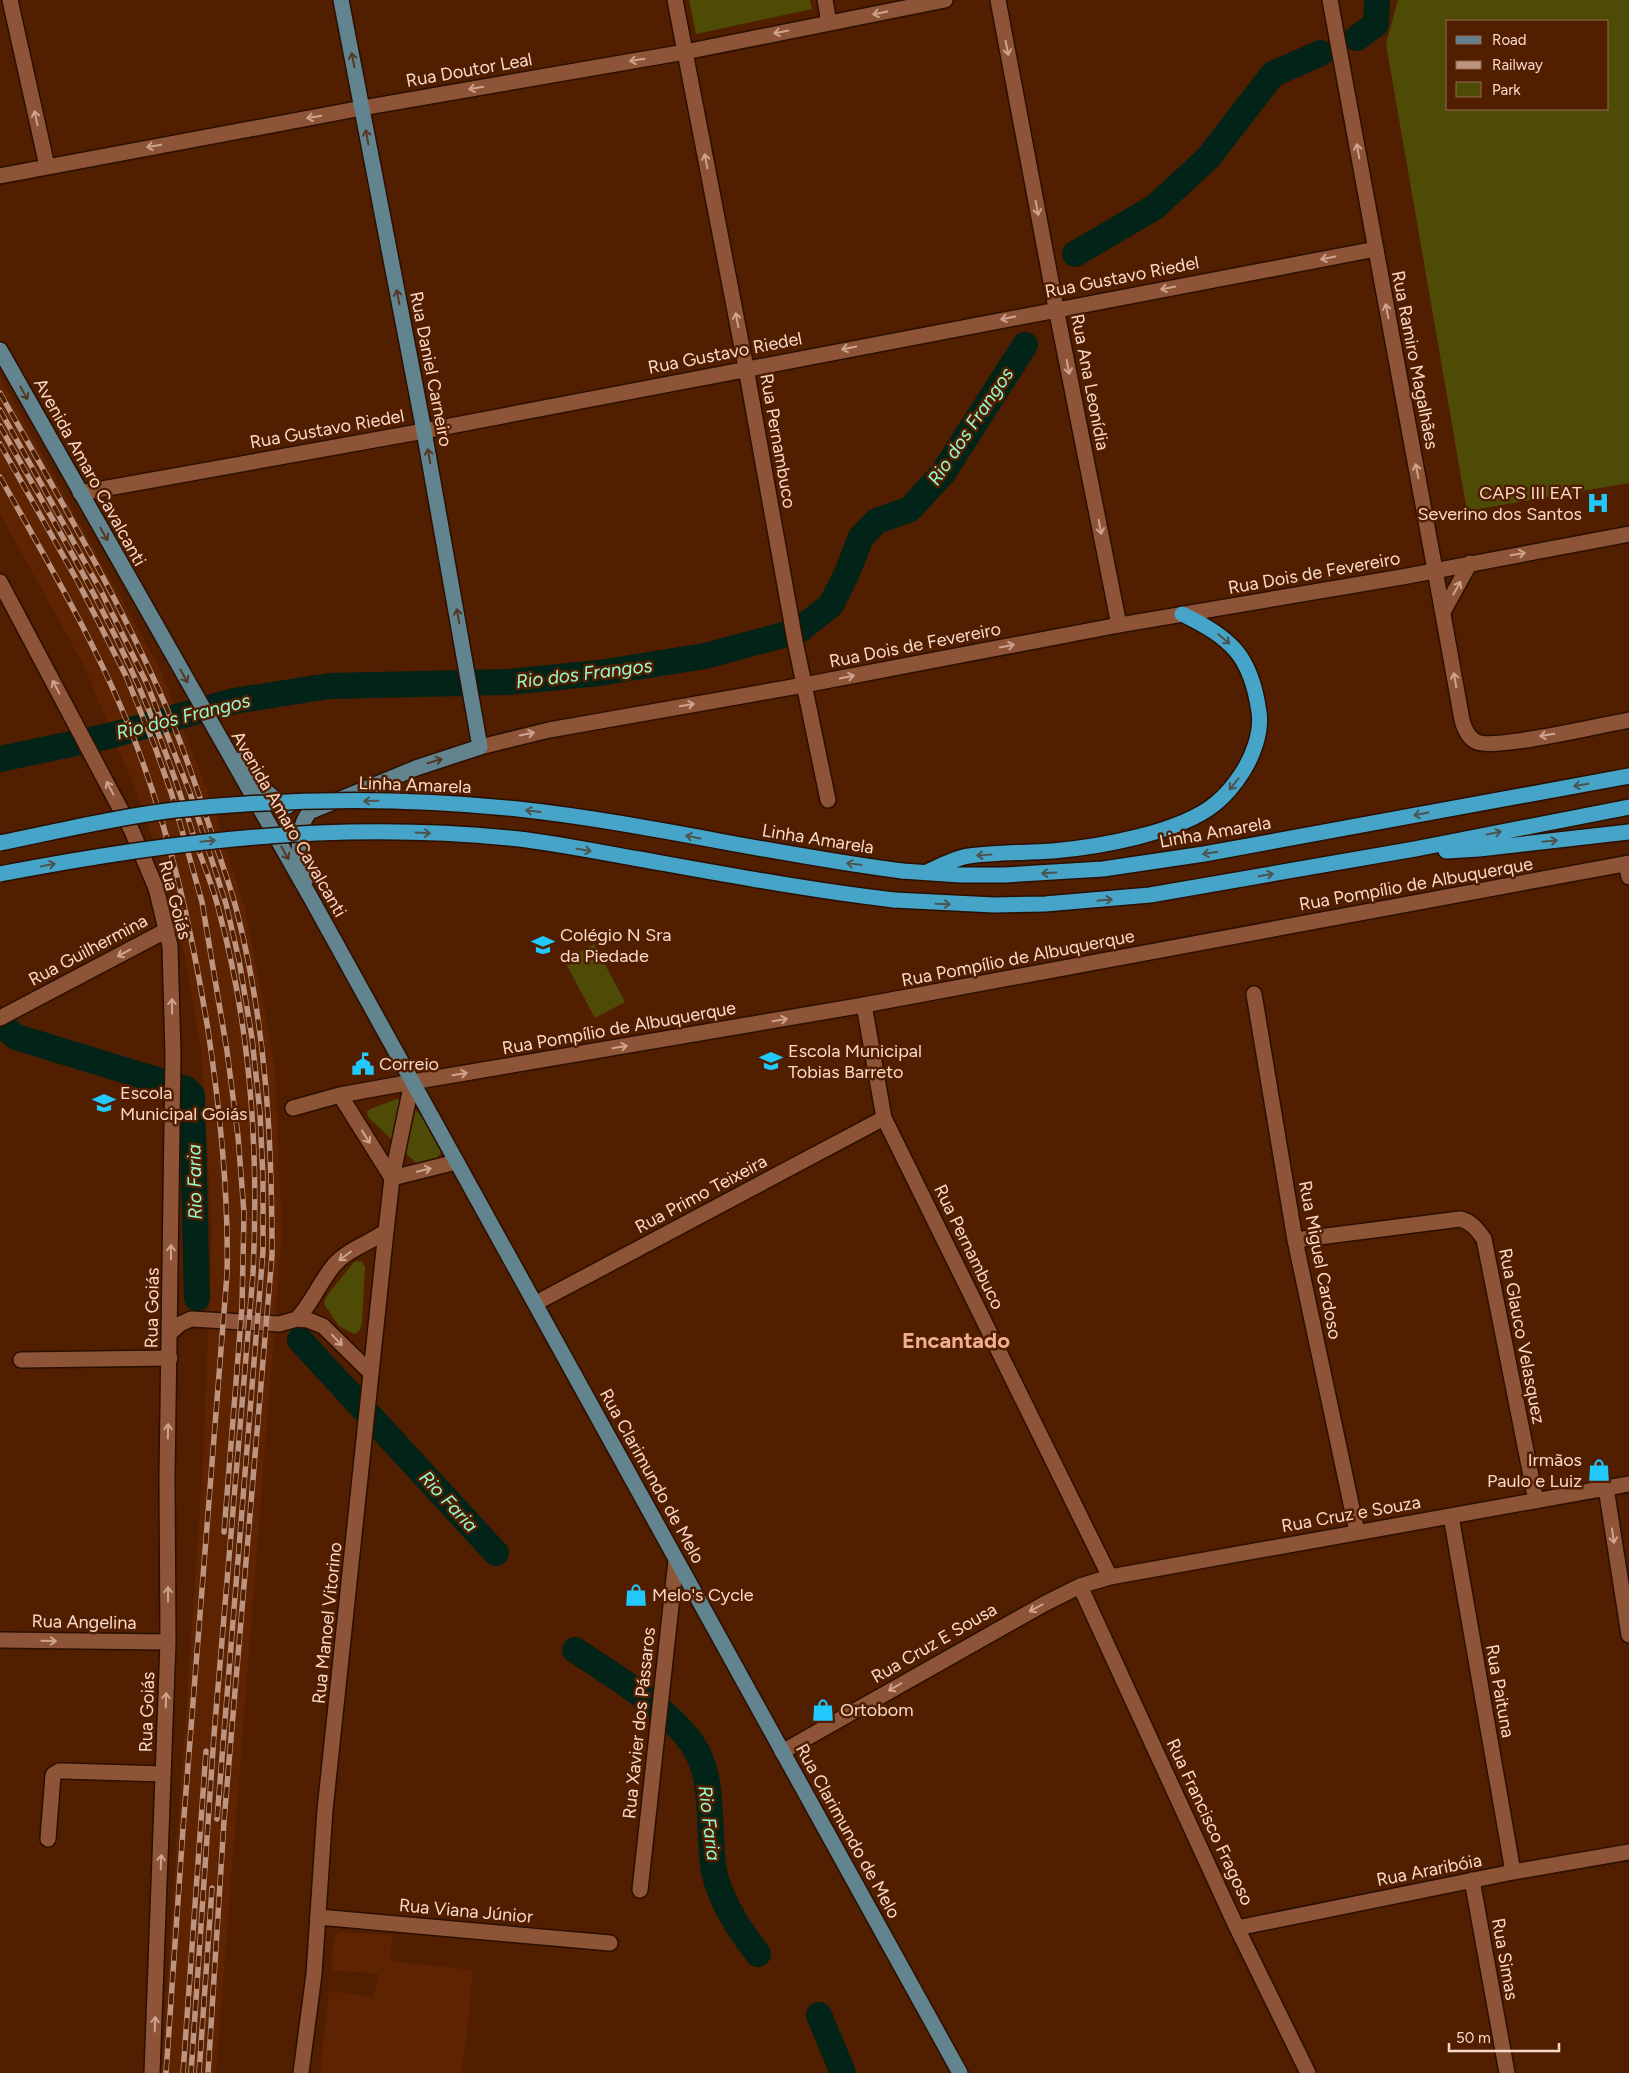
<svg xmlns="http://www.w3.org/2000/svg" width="1629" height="2073" viewBox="0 0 1629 2073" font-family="Figtree,sans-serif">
<rect width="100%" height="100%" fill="#511e00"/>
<path fill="#5e2300" d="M0,377L160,669L209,795L246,911L275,1066L282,1232L216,2073H161L203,1462L212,1232L201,1049L174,896L133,784L83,664L0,514Z
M341,1932L393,1935L390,1961L473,1970L466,2043L461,2073H320L329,1991L373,1997L379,1974L331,1970L334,1940L336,1935Z"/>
<path fill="#4e4b07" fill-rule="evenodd" d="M689,0H810L812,9L696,34Z
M1398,0H1629V483L1467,511L1386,44ZM1448,21H1608V109H1448Z
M594,944L625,1002L595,1018L564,960Z
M397,1099H402L426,1119L441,1152L438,1157L422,1165L417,1164L368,1117L367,1112L370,1109Z
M357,1261L362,1262L365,1267L362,1323L360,1330L354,1334L339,1326L324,1304L326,1297L353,1263Z"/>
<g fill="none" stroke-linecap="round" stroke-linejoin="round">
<path stroke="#022418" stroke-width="26" d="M1357,38L1376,24L1377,0
M1075,254L1155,207L1208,158L1273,74L1321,53
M0,759L109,736L234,701L329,686L508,682L599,673L705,656L798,631L831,605L847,573L861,537L877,521L910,509L943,473L1025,345
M0,1020L9,1031L16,1037L186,1089L192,1095L197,1298
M300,1340L496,1553
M575,1650C612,1675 668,1708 693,1745C716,1778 707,1832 714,1871C720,1900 740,1931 758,1954
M819,2015L843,2073"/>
<defs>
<path id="street" d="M10,0L47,166
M675,0L746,368L795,641L828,800
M825,0L829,23
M998,0L1056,308L1119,625
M1330,0L1435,570
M0,176L362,108L685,52L945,0
M80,493L424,431L1376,249
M1626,864L1629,877
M1254,994L1295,1240L1357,1532
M864,1005L884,1118L1110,1577
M340,1095L392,1178
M293,1108L340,1095L412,1082
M1295,1240L1460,1219C1471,1221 1478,1230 1484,1239L1536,1501
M536,1303L884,1118
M21,1360L170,1358
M1606,1488L1629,1635
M1451,1516L1513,1872
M1080,1586L1237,1928L1308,2073
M782,1752L1044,1604L1080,1586L1110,1577L1629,1484
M48,1839L53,1775L59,1771H64L163,1774
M1472,1880L1507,2073
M640,1890L676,1560
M318,1917L610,1943
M1237,1928L1513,1872L1629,1852"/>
<path id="secondary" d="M1435,570L1462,720C1464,728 1468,738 1477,742C1496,750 1602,725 1629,720
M0,582L132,831L156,888L170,946L173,1055L167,1478L168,1642L152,2073
M1443,612L1470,563
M480,747L549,730L804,685L1119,625L1402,577L1629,534
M0,1018L167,930
M392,1178L456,1162
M297,1319C312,1303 320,1282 334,1265C348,1249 370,1243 386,1231
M170,1333L180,1324L191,1319L279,1324L297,1319L308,1320L323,1326L371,1373
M0,1640L168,1642
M301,2073L314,1974L325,1810L386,1231L392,1178L412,1082L864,1005L1629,863"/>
<path id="primary" d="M0,350L312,900L960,2073
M240,760C254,778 267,797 288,806
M306,879C299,855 294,834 309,812L416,768L480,747L424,431L341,0"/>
<path id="highway" d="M1446,851L1479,849L1629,832
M902,871L960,875H1005L1103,869L1204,854L1629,776
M927,872C940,866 955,858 969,856C997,852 1025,853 1053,851C1099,847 1179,833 1215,804C1226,795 1235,784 1242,773C1253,756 1262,732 1259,712C1251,655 1231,638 1182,614
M894,900L994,905L1045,904L1150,895L1415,849L1629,807"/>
</defs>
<use href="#street" stroke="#2a0f02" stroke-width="18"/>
<use href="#secondary" stroke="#2a0f02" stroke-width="18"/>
<use href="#primary" stroke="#2a0f02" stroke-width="18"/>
<use href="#highway" stroke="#2a0f02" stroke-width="18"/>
<use href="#street" stroke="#8d5438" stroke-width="15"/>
<use href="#secondary" stroke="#8d5438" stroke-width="15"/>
<use href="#primary" stroke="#62848e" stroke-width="15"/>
<use href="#highway" stroke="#45a4c7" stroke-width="15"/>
<defs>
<path id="rail" d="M0,393C54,489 111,585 157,686C178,732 194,780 210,828C219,856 230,884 237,912C266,1026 272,1138 272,1255L224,1821L208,2073
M0,410L101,591L147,684L190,793L226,904L239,960L252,1038L260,1113L263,1178V1251L217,1819
M0,426C44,505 91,583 129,665C155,720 175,776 193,834C201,859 213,885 219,911C251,1029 259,1152 253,1274L214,1735L191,2073
M0,444L78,582L126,676L155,747L172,795L202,902L227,1051L238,1136L244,1213L242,1307L224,1532
M0,477C49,564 100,650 136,744C171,836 192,932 208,1030C220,1110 229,1192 227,1274L183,1829L166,2073
M183,2073L206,1751
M199,2073L212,1888"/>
</defs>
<use href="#rail" stroke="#bc947f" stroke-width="5.5"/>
<use href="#rail" stroke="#511e00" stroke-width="4" stroke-dasharray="11" stroke-linecap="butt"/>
<defs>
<path id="highway-bridge" d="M0,843C58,831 117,817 175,810C288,798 405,797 518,809C647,823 773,855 902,871
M0,874C171,841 334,821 509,838C553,842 596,852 639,859C724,874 808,890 894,900"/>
</defs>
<use href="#highway-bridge" stroke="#2a0f02" stroke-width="18" stroke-linecap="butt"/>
<use href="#highway-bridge" stroke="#45a4c7" stroke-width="15"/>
</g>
<defs><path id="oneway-shaft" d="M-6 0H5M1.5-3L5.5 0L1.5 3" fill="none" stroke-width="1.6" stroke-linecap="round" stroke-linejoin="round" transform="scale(1.25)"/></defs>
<g stroke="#cfa48f">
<use href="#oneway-shaft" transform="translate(880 13) rotate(169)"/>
<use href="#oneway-shaft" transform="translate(781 32) rotate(169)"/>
<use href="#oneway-shaft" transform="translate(1007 48) rotate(79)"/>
<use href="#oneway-shaft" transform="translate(637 60) rotate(170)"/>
<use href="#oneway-shaft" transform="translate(476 88) rotate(170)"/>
<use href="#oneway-shaft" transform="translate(314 117) rotate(170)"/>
<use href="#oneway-shaft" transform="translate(36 118) rotate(-102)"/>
<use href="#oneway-shaft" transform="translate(154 146) rotate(170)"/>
<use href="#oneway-shaft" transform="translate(1358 151) rotate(-100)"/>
<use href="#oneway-shaft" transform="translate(706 161) rotate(-101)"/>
<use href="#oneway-shaft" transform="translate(1037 208) rotate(79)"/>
<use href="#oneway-shaft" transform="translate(1328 258) rotate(169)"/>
<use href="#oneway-shaft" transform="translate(1168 288) rotate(169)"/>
<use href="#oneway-shaft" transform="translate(1387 311) rotate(-101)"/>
<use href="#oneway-shaft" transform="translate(1008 318) rotate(169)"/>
<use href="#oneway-shaft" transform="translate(737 320) rotate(-101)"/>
<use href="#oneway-shaft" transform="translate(849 348) rotate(169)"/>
<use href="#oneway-shaft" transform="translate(1068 367) rotate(79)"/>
<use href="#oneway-shaft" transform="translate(1417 471) rotate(-101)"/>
<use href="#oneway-shaft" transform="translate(1100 527) rotate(79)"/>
<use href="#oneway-shaft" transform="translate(1518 554) rotate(-10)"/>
<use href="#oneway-shaft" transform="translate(1457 588) rotate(-61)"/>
<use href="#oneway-shaft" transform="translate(1007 646) rotate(-11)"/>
<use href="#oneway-shaft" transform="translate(847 677) rotate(-11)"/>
<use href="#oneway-shaft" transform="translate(1455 680) rotate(-100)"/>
<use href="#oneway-shaft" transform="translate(56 687) rotate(-118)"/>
<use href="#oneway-shaft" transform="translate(687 705) rotate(-10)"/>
<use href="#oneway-shaft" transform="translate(527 734) rotate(-12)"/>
<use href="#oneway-shaft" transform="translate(1547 735) rotate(170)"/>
<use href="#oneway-shaft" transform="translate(110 788) rotate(-118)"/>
<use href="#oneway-shaft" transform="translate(124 953) rotate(152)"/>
<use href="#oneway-shaft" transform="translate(172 1006) rotate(-91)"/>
<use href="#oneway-shaft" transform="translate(780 1020) rotate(-10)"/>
<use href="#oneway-shaft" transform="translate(620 1047) rotate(-10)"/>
<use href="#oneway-shaft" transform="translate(460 1074) rotate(-10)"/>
<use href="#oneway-shaft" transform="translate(366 1137) rotate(58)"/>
<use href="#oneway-shaft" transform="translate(424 1170) rotate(-14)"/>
<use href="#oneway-shaft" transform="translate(171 1252) rotate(-90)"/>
<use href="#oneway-shaft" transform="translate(345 1256) rotate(143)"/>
<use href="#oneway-shaft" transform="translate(337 1340) rotate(46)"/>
<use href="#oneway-shaft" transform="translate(168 1431) rotate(-89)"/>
<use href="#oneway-shaft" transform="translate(1613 1536) rotate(82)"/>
<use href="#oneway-shaft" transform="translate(168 1594) rotate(-90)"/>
<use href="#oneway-shaft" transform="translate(1036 1608) rotate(152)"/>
<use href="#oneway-shaft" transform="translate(49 1641) rotate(1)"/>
<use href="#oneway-shaft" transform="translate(895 1687) rotate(150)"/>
<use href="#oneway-shaft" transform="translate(166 1700) rotate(-88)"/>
<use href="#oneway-shaft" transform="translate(161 1862) rotate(-88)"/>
<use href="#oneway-shaft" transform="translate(155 2024) rotate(-88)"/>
</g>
<g stroke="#553824">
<use href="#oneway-shaft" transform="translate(353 60) rotate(-101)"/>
<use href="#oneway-shaft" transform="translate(367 137) rotate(-101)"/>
<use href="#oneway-shaft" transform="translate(398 297) rotate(-101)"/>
<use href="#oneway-shaft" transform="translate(24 393) rotate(61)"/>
<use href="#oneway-shaft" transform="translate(429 456) rotate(-100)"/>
<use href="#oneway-shaft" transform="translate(104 534) rotate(61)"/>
<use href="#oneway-shaft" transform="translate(458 616) rotate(-100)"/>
<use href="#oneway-shaft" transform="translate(184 676) rotate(61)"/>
<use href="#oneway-shaft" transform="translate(435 761) rotate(-18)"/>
<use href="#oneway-shaft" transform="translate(285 853) rotate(60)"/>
</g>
<g stroke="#4c5450">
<use href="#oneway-shaft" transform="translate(1224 639) rotate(40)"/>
<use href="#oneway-shaft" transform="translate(1234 784) rotate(129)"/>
<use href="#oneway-shaft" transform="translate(1581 785) rotate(170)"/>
<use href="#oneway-shaft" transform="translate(371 801) rotate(179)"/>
<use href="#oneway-shaft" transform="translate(533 811) rotate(-173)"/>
<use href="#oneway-shaft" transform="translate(1421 814) rotate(169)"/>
<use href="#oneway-shaft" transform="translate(423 833) rotate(3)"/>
<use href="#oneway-shaft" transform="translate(1494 833) rotate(-11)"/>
<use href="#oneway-shaft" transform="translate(693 837) rotate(-169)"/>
<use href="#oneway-shaft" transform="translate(208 841) rotate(-6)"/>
<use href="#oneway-shaft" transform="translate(1550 841) rotate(-6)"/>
<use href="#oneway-shaft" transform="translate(584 850) rotate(10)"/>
<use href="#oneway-shaft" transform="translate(1210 853) rotate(170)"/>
<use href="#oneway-shaft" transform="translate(984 855) rotate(176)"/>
<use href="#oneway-shaft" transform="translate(854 864) rotate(-172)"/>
<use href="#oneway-shaft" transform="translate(48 865) rotate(-11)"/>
<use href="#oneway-shaft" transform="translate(1049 873) rotate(177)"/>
<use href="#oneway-shaft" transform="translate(1266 875) rotate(-10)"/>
<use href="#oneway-shaft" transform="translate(1105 900) rotate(-6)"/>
<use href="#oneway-shaft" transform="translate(943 904) rotate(2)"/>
</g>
<defs>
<symbol id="hospital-bare" viewBox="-9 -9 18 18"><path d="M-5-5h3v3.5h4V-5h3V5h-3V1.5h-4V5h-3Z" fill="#22c9fd" stroke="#511e00" stroke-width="2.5" paint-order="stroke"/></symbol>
<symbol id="school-bare" viewBox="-9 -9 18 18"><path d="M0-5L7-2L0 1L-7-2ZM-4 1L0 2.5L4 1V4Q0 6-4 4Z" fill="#22c9fd" stroke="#511e00" stroke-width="2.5" paint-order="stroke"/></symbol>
<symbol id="civic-bare" viewBox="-9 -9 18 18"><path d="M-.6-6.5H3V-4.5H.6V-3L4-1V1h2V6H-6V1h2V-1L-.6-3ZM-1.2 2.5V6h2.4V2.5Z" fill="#22c9fd" stroke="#511e00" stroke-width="2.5" paint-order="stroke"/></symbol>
<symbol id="shop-bare" viewBox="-9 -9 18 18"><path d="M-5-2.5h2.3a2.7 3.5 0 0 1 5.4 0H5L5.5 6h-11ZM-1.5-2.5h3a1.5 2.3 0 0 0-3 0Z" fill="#22c9fd" stroke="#511e00" stroke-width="2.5" paint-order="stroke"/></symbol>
</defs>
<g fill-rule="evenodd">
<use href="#hospital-bare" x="1582" y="487" width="32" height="32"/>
<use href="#school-bare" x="527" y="929" width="32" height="32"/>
<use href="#school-bare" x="755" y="1045" width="32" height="32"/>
<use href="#civic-bare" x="347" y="1048" width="32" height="32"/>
<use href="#school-bare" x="88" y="1087" width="32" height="32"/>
<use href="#shop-bare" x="1583" y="1454" width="32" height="32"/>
<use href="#shop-bare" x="620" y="1579" width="32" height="32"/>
<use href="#shop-bare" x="807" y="1694" width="32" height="32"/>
</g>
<g text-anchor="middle" stroke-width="5" stroke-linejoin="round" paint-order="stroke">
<g font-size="18" fill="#fbd9c9" stroke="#511e00">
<text transform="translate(469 70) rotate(-10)" y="6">Rua Doutor Leal</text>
<text transform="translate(1122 277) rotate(-11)" y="6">Rua Gustavo Riedel</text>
<text transform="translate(725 353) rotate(-11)" y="6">Rua Gustavo Riedel</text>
<text transform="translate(1415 360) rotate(79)" y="6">Rua Ramiro Magalhães</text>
<text transform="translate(431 369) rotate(79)" y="6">Rua Daniel Carneiro</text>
<text transform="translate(1090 382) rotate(79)" y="6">Rua Ana Leonídia</text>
<text transform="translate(327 429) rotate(-10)" y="6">Rua Gustavo Riedel</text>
<text transform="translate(778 441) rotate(80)" y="6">Rua Pernambuco</text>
<text transform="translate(90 472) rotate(61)" y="6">Avenida Amaro Cavalcanti</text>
<text transform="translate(1314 573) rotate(-10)" y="6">Rua Dois de Fevereiro</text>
<text transform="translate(915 645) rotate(-11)" y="6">Rua Dois de Fevereiro</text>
<text transform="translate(415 785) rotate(2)" y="6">Linha Amarela</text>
<text transform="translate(289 824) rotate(60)" y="6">Avenida Amaro Cavalcanti</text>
<text transform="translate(1215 832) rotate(-10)" y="6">Linha Amarela</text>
<text transform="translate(818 839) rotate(9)" y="6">Linha Amarela</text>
<text transform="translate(1416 884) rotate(-10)" y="6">Rua Pompílio de Albuquerque</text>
<text transform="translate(175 900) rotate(75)" y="6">Rua Goiás</text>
<text transform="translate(88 950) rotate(-28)" y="6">Rua Guilhermina</text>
<text transform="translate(1018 958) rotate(-11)" y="6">Rua Pompílio de Albuquerque</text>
<text transform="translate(619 1028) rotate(-10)" y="6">Rua Pompílio de Albuquerque</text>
<text transform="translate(701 1194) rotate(-28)" y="6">Rua Primo Teixeira</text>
<text transform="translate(969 1247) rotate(64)" y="6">Rua Pernambuco</text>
<text transform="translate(1320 1260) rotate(79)" y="6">Rua Miguel Cardoso</text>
<text transform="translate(152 1308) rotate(-89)" y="6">Rua Goiás</text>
<text transform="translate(1522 1336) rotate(79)" y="6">Rua Glauco Velasquez</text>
<text transform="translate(652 1476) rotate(61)" y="6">Rua Clarimundo de Melo</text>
<text transform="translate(1351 1514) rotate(-10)" y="6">Rua Cruz e Souza</text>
<text transform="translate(84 1622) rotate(1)" y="6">Rua Angelina</text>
<text transform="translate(327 1623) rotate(-84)" y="6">Rua Manoel Vitorino</text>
<text transform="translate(934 1643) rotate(-30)" y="6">Rua Cruz E Sousa</text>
<text transform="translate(1500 1691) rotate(80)" y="6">Rua Paituna</text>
<text transform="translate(147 1712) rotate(-88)" y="6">Rua Goiás</text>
<text transform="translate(639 1723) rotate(-84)" y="6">Rua Xavier dos Pássaros</text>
<text transform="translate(1210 1822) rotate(65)" y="6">Rua Francisco Fragoso</text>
<text transform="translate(848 1831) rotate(61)" y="6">Rua Clarimundo de Melo</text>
<text transform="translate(1429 1870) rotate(-11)" y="6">Rua Araribóia</text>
<text transform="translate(466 1911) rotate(5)" y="6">Rua Viana Júnior</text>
<text transform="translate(1505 1959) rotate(80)" y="6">Rua Simas</text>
</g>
<g font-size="18" fill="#fbd9c9" stroke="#511e00" text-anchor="start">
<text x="1582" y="499" text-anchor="end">CAPS III EAT<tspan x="1582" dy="21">Severino dos Santos</tspan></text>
<text x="560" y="941">Colégio N Sra<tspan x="560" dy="21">da Piedade</tspan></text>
<text x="788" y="1057">Escola Municipal<tspan x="788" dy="21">Tobias Barreto</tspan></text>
<text x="379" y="1070">Correio</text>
<text x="120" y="1099">Escola<tspan x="120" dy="21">Municipal Goiás</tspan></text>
<text x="1582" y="1466" text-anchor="end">Irmãos<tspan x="1582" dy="21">Paulo e Luiz</tspan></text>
<text x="652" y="1601">Melo's Cycle</text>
<text x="840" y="1716">Ortobom</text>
</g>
<g font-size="19" font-style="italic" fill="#94fcd3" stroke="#511e00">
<text transform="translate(970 426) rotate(-56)" y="7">Rio dos Frangos</text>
<text transform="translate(584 673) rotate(-7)" y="7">Rio dos Frangos</text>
<text transform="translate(183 716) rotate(-14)" y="7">Rio dos Frangos</text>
<text transform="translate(194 1182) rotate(-91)" y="7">Rio Faria</text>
<text transform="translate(449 1501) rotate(47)" y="7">Rio Faria</text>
<text transform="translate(710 1823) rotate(83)" y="7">Rio Faria</text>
</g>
<g font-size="22" font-weight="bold" fill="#f0af91" stroke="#511e00">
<text x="956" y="1348">Encantado</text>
</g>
</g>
<rect x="1446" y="20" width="162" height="90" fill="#511e00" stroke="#956950"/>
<rect x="1456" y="36" width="25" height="8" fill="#62848e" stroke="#956950"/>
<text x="1492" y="45" font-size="15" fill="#fbd9c9">Road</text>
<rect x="1456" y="61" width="25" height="8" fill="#bc947f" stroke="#956950"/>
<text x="1492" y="70" font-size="15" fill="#fbd9c9">Railway</text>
<rect x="1456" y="82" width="25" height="15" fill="#4e4b07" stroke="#956950"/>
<text x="1492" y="95" font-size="15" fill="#fbd9c9">Park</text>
<path d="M1449 2043v8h110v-8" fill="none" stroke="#fbd9c9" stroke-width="2.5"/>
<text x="1456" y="2043" font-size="15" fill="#fbd9c9" stroke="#511e00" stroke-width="4" paint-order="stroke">50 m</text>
</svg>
